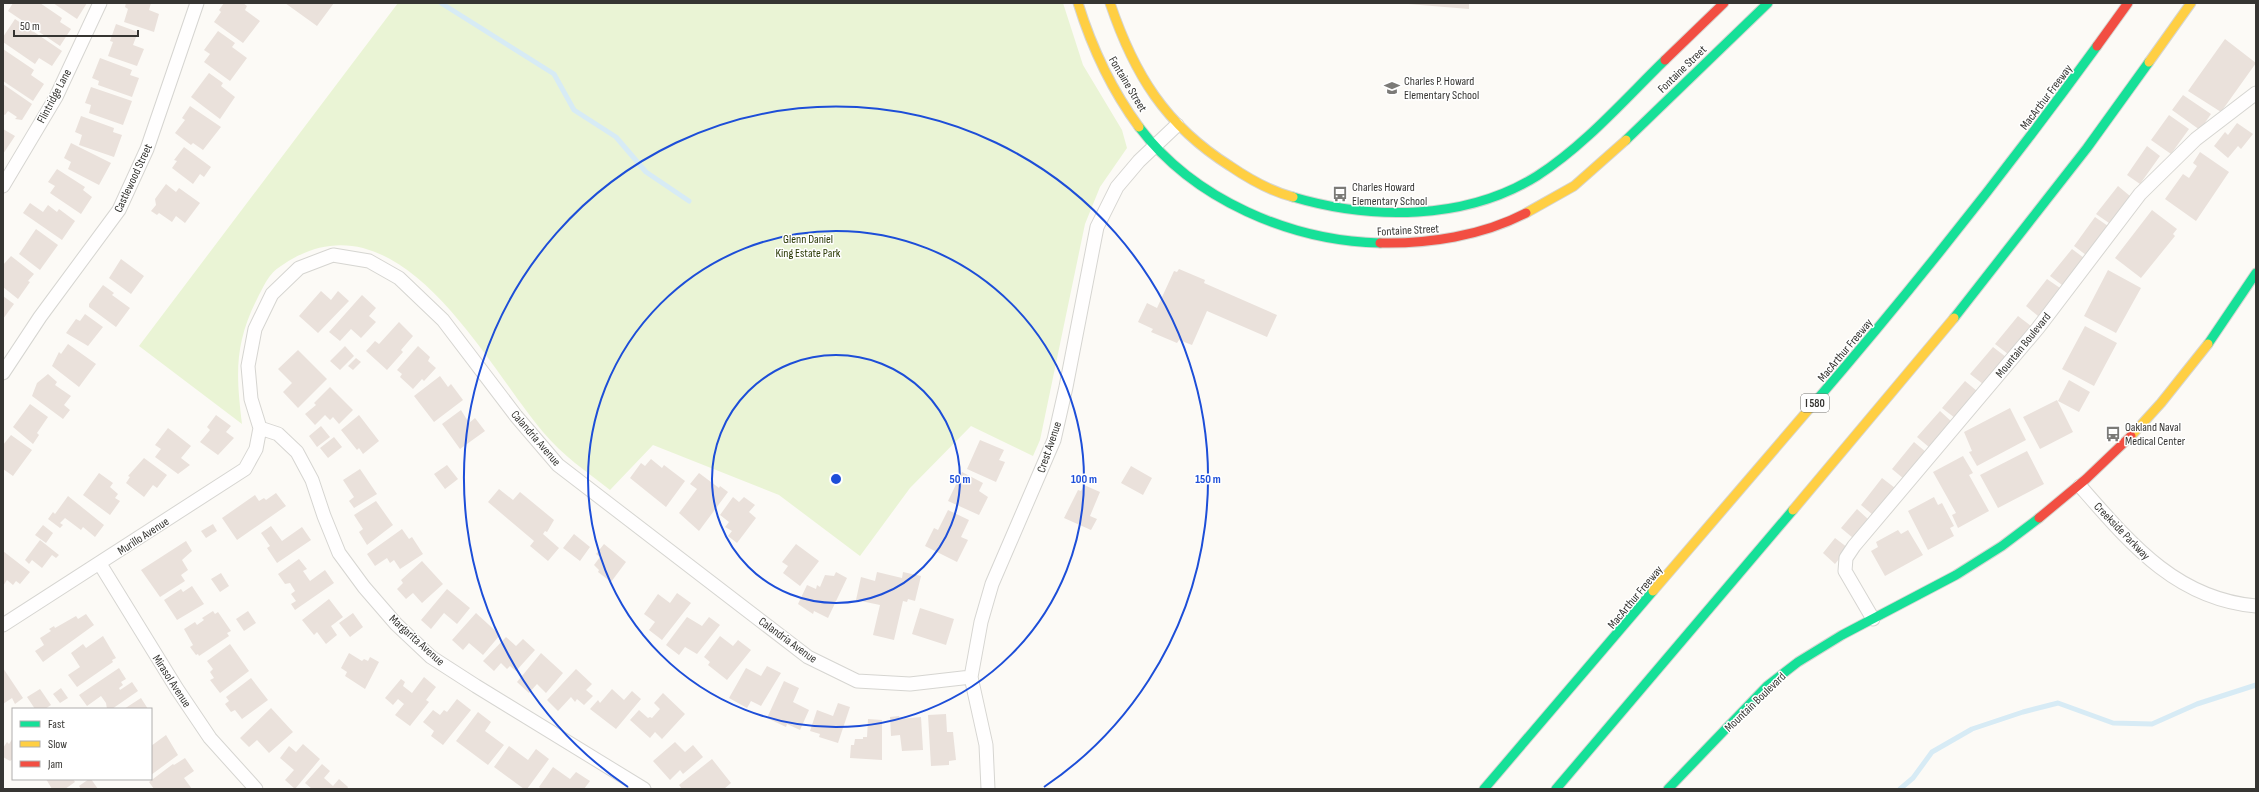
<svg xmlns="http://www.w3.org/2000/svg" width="2259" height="792" viewBox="0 0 2259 792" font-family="'Sofia Sans Condensed',sans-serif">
<rect width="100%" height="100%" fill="#fcfaf6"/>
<path fill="#eaf4d5" d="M398,3H1063L1083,65L1122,130L1127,148L1100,187L1085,224L1040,440L1033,456L971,426L910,488L860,556L779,495L653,445L610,490C587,472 562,455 543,432C484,362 398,188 284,264C269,273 266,282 258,297C234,344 236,374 242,424L139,346Z"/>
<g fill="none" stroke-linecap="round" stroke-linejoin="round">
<path stroke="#d7ebf5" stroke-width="5" d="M441,3L554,74L574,110L616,137L646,172L689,201
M1900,789L1913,778L1932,752L1972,729L2023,712L2058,703L2113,723L2152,724L2197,704L2256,685"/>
</g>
<path fill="#eae1db" d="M13,3H40L62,18L60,22L71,29L60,46L8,11Z
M53,3H87L77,19Z
M126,3H151L149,10L159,14L154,32L124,22L128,9L125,7Z
M224,3H243L247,6L245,10L260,21L243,43L214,22L221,12L219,10Z
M285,3H334L317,26Z
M1396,3H1469V9Z
M15,19L62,51L52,66L39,58L35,64L3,42V37Z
M116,24L138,32L133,45L144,49L137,66L108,56L113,42L110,41Z
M218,31L235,43L232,47L247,58L230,81L204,62L210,54L204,50Z
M2225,39L2256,63L2221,112L2188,91Z
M3,49L34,70L31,75L44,84L33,101L3,81Z
M100,58L132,70L130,75L139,78L132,97L98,85L99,81L92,78Z
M209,73L223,83L221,86L235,97L220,119L191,97Z
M3,84L32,104L22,120L15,119L17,117L8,111L5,115L3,114Z
M91,87L132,101L123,125L89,113L91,105L85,103Z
M2183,95L2211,114L2200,130L2172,110Z
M190,106L221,127L203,150L193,143L191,145L175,133L185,120L182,118Z
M2169,115L2189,129L2171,154L2151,140Z
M81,116L114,128L113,132L122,135L114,157L79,145L82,135L75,132Z
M2237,123L2253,134L2241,149L2238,146L2228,158L2214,146L2225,132L2228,135Z
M3,129L15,136L3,154Z
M71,143L111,163L99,185L68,169L71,162L64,158Z
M2147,146L2160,156L2140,184L2127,175Z
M184,147L211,167L204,177L200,174L193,184L172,168L177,161L174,160Z
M2200,152L2229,172L2196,221L2165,199L2183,174L2189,178L2197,166L2193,163Z
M57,169L85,187L83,190L92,197L81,214L50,193L55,186L48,182Z
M166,184L176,192L179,188L200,203L185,223L176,216L172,222L159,213L157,215L151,211L156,205L155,199Z
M2118,186L2130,196L2109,223L2096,214Z
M30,203L43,212L48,205L57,212L59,209L75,221L62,240L23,213Z
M2152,210L2177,229L2173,234L2175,236L2141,278L2115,258Z
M2095,217L2108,226L2086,255L2074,246Z
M36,229L58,245L40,270L19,254Z
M2072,249L2084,258L2062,285L2050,276Z
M11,256L34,274L28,281L30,282L18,299L3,287V265Z
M121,259L144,276L131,294L109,278Z
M1179,269L1205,280L1204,283L1277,315L1267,337L1207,311L1192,345L1179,340L1177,343L1151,332L1153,329L1138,322L1147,303L1157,308L1174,271L1177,272Z
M2108,270L2141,288L2116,333L2084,316Z
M2047,279L2060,288L2038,316L2026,306Z
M103,285L114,293L112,295L130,308L116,327L89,307V304Z
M321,291L331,300L338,291L349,301L318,333L299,316Z
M362,295L376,308L369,316L376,322L361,338L351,329L340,341L329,332Z
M3,296L14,304L3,319Z
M85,314L103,327L88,346L66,333L76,319L80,321Z
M2018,316L2031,326L2008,354L1995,344Z
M399,322L413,336L401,350L403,352L387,370L366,351L375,341L379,344Z
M2085,326L2117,343L2094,386L2062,369Z
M68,344L96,364L79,387L52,366L59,352L61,354Z
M345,346L354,356L340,370L330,361Z
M418,346L430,357L428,361L436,368L424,381L422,379L413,389L400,377L402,374L397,370Z
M1993,347L2006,357L1983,384L1970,374Z
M298,350L327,379L298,408L283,392L292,383L278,369Z
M356,358L361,362L353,370L348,366Z
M48,374L57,382L55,385L71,396L64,405L70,410L63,419L32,396L37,383Z
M440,376L448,387L451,384L463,400L434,422L414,396Z
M2069,380L2090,392L2079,412L2058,401Z
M1965,381L1977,391L1955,418L1942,408Z
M330,387L353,410L339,424L333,417L330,420L325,415L315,425L305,414L316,405L314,403Z
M2057,400L2073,432L2040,449L2023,417Z
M30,404L48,417L37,433L39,435L33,444L13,427Z
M2010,408L2026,440L1977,466L1969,452L1972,451L1964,432Z
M461,410L469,423L475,418L485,431L460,449L442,424Z
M1940,411L1952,422L1930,448L1917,437Z
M216,415L231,426L226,432L234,438L218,455L200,442L210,430L207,427Z
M359,415L379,441L363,454L359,448L357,450L341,430Z
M321,426L330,437L317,447L309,436Z
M168,428L191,446L181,458L190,465L178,474L155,457L161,449L155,445Z
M11,435L32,450L13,476L3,469V445Z
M334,437L342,447L328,458L320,448Z
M980,440L1004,450L999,460L1005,462L996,482L967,469Z
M1914,442L1926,452L1904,479L1892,469Z
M2027,451L2044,484L1998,508L1980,475Z
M1963,456L1973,473L1969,475L1989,511L1958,528L1952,515L1956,513L1933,472Z
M144,458L167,475L157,488L153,485L144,497L126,483L130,477L128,476Z
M651,459L662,468L664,465L685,481L666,507L630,478L641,463L645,466Z
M447,465L458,479L445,489L434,474Z
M1131,466L1152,478L1143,495L1121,483Z
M360,469L377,494L354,508L349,501L354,497L343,480Z
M962,472L983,483L979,491L988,497L979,515L948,501Z
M99,473L113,483L110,487L118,494L115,498L120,501L110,515L83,495Z
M699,473L719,488L720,486L728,492L699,531L679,513L697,489L690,484Z
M1882,478L1895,488L1873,515L1861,505Z
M1084,485L1100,492L1090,516L1097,519L1091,530L1064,518L1078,490L1081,491Z
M499,489L513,500L520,492L554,520L547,532L545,531L543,534L559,548L548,561L530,546L534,541L488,502Z
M276,493L286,506L237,540L222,518L255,495L259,501L264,498L266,500Z
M68,496L104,525L95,537L83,527L81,530L65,518L60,523L63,525L60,528L48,519L53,512L55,514Z
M733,497L739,502L744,497L755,505L749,512L756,518L737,543L728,536L732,531L725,527L729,522L720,515Z
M1934,497L1938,505L1942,503L1954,526L1950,528L1954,536L1928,550L1908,511Z
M376,501L393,525L367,545L359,532L363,529L354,515Z
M1857,509L1869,520L1853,538L1841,528Z
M948,510L969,520L961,537L968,540L957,562L925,546L934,528L938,530Z
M213,524L217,531L206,538L201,531Z
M43,525L53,533L46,543L35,535Z
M271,526L282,541L302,527L311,540L277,563L267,548L270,546L261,533Z
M402,529L409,539L412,537L423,554L400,569L394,560L390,563L387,558L375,566L367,554Z
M1898,530L1901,534L1908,530L1923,555L1885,576L1871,551L1878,547L1876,542Z
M574,534L590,547L580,561L563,548Z
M1835,538L1848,548L1835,564L1823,553Z
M40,540L59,555L56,558L52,555L42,568L32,560L29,564L25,560Z
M186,541L192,551L182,560L188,570L181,575L185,581L160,597L141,570Z
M604,544L626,562L611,582L598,572L599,570L594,565L600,557L596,554Z
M796,544L819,561L800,586L783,573L788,566L782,562Z
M3,551L30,572L20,584L16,581L13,585L7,580L3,586Z
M299,559L307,569L303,571L310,581L325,570L334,583L295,610L291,604L296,601L291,594L295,591L290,583L285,584L278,574Z
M422,561L443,584L422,603L413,593L406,599L397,589L403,583L401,580Z
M836,572L847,578L828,618L814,611L813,614L798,604L807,585L816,589L817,585L820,587L825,575L834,576Z
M877,572L902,578L903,572L921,576L915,601L908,599L907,602L903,601L894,640L873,635L880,605L856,600L861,577L875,581Z
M221,573L229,586L220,592L211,579Z
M192,586L204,604L177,620L164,600L181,589L183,592Z
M447,589L470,608L457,624L444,613L431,629L421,620Z
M677,593L691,603L662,640L649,630L655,622L644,614L658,594L670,603Z
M329,599L343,617L331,626L337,635L326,644L317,632L314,635L302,620Z
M920,608L954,619L946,645L912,634Z
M213,611L215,614L218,612L231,631L227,633L229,636L199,656L198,654L196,655L190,647L193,645L184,629L195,622L197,625L204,620L202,618Z
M248,611L256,623L244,631L236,619Z
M353,613L363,627L350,637L339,623Z
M476,613L500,635L483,655L469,643L463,650L452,640Z
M86,614L94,625L43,662L35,651L44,645L40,638L51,631L49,629L54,626L55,628L76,616L78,619Z
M687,617L702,626L709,617L720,625L697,654L685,647L679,655L666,645Z
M103,636L116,658L112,660L113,662L77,687L68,675L80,667L71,653L83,644L86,648Z
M720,636L733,646L738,640L751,650L727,680L708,665L710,662L704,657Z
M506,637L516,646L523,639L535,650L516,671L510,666L507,669L501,663L494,671L483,661Z
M230,644L249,671L220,693L210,680L214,678L210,672L213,669L207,661Z
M349,653L362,661L364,659L368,661L370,657L379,662L365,689L345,676L347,672L341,668Z
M541,653L563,673L546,693L537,684L529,693L517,682Z
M767,666L781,673L761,706L751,701L747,708L729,698L746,668L761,676Z
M3,668L23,698L15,704L12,698L3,704Z
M119,668L126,679L121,682L123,685L119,688L120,690L132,682L138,691L112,709H107L106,703L101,696L87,706L79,695Z
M576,669L592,684L586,690L593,696L584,705L577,699L575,702L571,697L558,711L547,700Z
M424,677L436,687L426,700L429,702L410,726L395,715L404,704L398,699L393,705L385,698L401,679L405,682L403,686L412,693Z
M251,678L268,700L242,719L235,710L231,712L225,704L229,701L226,697Z
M784,681L799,688L793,702L809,710L800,730L787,724L786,727L767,718Z
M61,688L68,698L60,703L53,694Z
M40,689L51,705L45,709H35L27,697Z
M612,689L624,700L632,691L641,699L616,729L590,709L598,700L600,703Z
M663,693L685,714L662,739L655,732L650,738L630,720L639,710L648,718L650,717L652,718L660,709L654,703Z
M141,698L148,709H124Z
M457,699L471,710L443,745L431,736L434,731L423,722L433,710L440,715L444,710L447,712Z
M838,703L850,707L838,743L819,737L820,734L810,731L817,710L833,716Z
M271,708L293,732L269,753L257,740L249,747L240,738Z
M478,712L491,722L485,731L504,745L488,765L456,741Z
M946,714L947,732H953L956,760L949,761V765L931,766L928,715Z
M899,716L900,719L921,717L923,750L902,751L900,735L891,736L890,717Z
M868,719L882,720V760L850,758L851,745H854L855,739H863V737H867Z
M166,735L178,755L151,775V746Z
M13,738V759L10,761L3,757V748L7,742L9,744Z
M675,742L685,752L693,745L703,757L683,774L680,770L670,780L653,761Z
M303,744L320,759L295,789L285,780L294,770L280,758L289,746L296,752Z
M509,746L528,760L536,749L549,759L527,789H524L494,767Z
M185,758L194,771L184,778L192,789H154L149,782L173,764L174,765Z
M712,759L731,783L724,789H682L679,785Z
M322,764L330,771L324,778L333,786L339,779L348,787L347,789H312L305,783Z
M553,767L570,779L576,772L590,781L584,789H542L539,787Z
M46,779H73L75,782L65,789H52Z
M89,779H91L98,789H81L79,786Z"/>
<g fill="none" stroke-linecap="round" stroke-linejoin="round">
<defs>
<path id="street" d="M3,186L56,97L100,3
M3,373L40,317L119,210L147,149L197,3
M260,428L278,434L297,452L312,480L324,516L339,553L364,587L396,624L431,657L476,686L644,789
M2080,486C2130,543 2176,599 2256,606
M100,564L177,689L210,738L256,789
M1873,619L1845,571L1846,558L1854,546L2038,328L2140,194L2196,139L2256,93
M3,625L245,469L256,449L260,428L251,399L248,366L255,329L272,294L299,268L333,255L369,261L399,278L443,320L516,416L558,465L808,657L857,681L910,684L971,677
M988,789L986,745L971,677L981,622L992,584L1054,440L1066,387L1097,227L1117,187L1139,161L1177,125"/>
<path id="fast" d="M1139,127C1194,200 1291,241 1380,243
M1626,140L1768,3
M1293,197C1371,220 1465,221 1537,176C1585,145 1624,100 1665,60
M1954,318L2087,148L2149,62
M2208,344L2256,273
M1809,409C1910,292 2006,171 2097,46
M1484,789L1653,591
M1556,789L1793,510
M1668,789L1767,686L1798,662L1842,635L1956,575L2002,546L2039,518"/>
<path id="slow" d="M1078,3C1092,48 1111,89 1139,127
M1110,3C1134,74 1165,125 1230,166C1249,179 1270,191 1293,197
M2149,62L2191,3
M1526,213L1574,186L1626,140
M2131,436L2161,403L2208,344
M1793,510L1954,318
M1653,591L1809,409"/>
<path id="jam" d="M2097,46L2128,3
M1665,60L1724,3
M1380,243C1428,244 1482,236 1526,213
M2039,518L2086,479L2131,436"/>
</defs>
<use href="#street" stroke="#d6d5d1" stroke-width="15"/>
<use href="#fast" stroke="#d6d5d1" stroke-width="11"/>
<use href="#slow" stroke="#d6d5d1" stroke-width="11"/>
<use href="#jam" stroke="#d6d5d1" stroke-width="11"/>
<use href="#street" stroke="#fffefe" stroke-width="13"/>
<use href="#fast" stroke="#16e098" stroke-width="9"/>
<use href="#slow" stroke="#ffcf43" stroke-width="9"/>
<use href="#jam" stroke="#f24e42" stroke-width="9"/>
</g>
<g fill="none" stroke="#1d4ed8" stroke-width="2">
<circle cx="836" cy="479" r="124"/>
<circle cx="836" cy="479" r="248"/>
<path d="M628 787A372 372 0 1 1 1044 787"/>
</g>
<defs>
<symbol id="school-bare" viewBox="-9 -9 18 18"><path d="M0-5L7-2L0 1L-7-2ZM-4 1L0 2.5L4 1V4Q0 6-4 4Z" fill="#7b7a77" stroke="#fff" stroke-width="2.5" paint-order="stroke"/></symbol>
<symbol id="bus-bare" viewBox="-9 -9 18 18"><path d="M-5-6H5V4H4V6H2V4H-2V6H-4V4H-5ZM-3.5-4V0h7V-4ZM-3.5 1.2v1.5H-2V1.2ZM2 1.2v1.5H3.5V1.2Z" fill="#7b7a77" stroke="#fff" stroke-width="2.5" paint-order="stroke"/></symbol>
</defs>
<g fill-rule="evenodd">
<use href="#school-bare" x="1381" y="77" width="22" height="22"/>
<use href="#bus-bare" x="1329" y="183" width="22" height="22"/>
<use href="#bus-bare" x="2102" y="423" width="22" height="22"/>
</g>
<g text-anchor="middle" stroke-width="3" stroke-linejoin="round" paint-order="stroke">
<rect fill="#fff" stroke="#727270" stroke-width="1" x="1801" y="394" width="28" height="18" rx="3"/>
<g font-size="11" font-weight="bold" fill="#363532">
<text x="1815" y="407">I 580</text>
</g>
<g font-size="12" fill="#363532" stroke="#fff">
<text transform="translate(1682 69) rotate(-44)" y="4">Fontaine Street</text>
<text transform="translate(1128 84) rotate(59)" y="4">Fontaine Street</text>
<text transform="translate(54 96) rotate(-62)" y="4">Flintridge Lane</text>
<text transform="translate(2046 97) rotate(-53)" y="4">MacArthur Freeway</text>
<text transform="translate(133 178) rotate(-65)" y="4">Castlewood Street</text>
<text transform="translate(1408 230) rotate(-3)" y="4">Fontaine Street</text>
<text transform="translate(2023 345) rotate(-51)" y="4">Mountain Boulevard</text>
<text transform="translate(1845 350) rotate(-50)" y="4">MacArthur Freeway</text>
<text transform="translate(536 438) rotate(49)" y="4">Calandria Avenue</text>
<text transform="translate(1049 447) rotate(-71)" y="4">Crest Avenue</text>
<text transform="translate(2122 531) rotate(46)" y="4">Creekside Parkway</text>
<text transform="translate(143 536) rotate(-33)" y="4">Murillo Avenue</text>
<text transform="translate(1635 597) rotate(-50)" y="4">MacArthur Freeway</text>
<text transform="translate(417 640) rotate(42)" y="4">Margarita Avenue</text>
<text transform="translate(788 640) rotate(36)" y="4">Calandria Avenue</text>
<text transform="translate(172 681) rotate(57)" y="4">Mirasol Avenue</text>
<text transform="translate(1755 702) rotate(-44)" y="4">Mountain Boulevard</text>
</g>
<g font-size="12" fill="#363532" stroke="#fff" text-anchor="start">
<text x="1404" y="85">Charles P. Howard<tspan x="1404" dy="14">Elementary School</tspan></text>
<text x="1352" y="191">Charles Howard<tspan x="1352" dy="14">Elementary School</tspan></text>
<text x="2125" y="431">Oakland Naval<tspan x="2125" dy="14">Medical Center</tspan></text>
</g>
<g font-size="12" fill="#2a3904" stroke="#fff">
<text x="808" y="243">Glenn Daniel<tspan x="808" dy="14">King Estate Park</tspan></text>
</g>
</g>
<circle cx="836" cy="479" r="6" fill="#1d4ed8" stroke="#fff" stroke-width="2"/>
<g font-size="12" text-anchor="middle" font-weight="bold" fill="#1d4ed8" stroke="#fff" stroke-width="3" stroke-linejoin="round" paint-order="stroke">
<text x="960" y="483">50 m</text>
<text x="1084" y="483">100 m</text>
<text x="1208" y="483">150 m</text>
</g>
<rect width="2259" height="792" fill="none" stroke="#363532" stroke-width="8"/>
<rect x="12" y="708" width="140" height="72" fill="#ffffff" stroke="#afaead"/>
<rect x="20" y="721" width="20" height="6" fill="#16e098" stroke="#afaead"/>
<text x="48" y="728" font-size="12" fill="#363532">Fast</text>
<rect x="20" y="741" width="20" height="6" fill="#ffcf43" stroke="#afaead"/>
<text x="48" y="748" font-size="12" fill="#363532">Slow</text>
<rect x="20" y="761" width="20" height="6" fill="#f24e42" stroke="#afaead"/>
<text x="48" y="768" font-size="12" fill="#363532">Jam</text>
<path d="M14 30v6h124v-6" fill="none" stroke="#363532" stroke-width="2"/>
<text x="20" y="30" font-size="12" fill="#363532" stroke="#ffffff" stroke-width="3" paint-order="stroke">50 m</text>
</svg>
